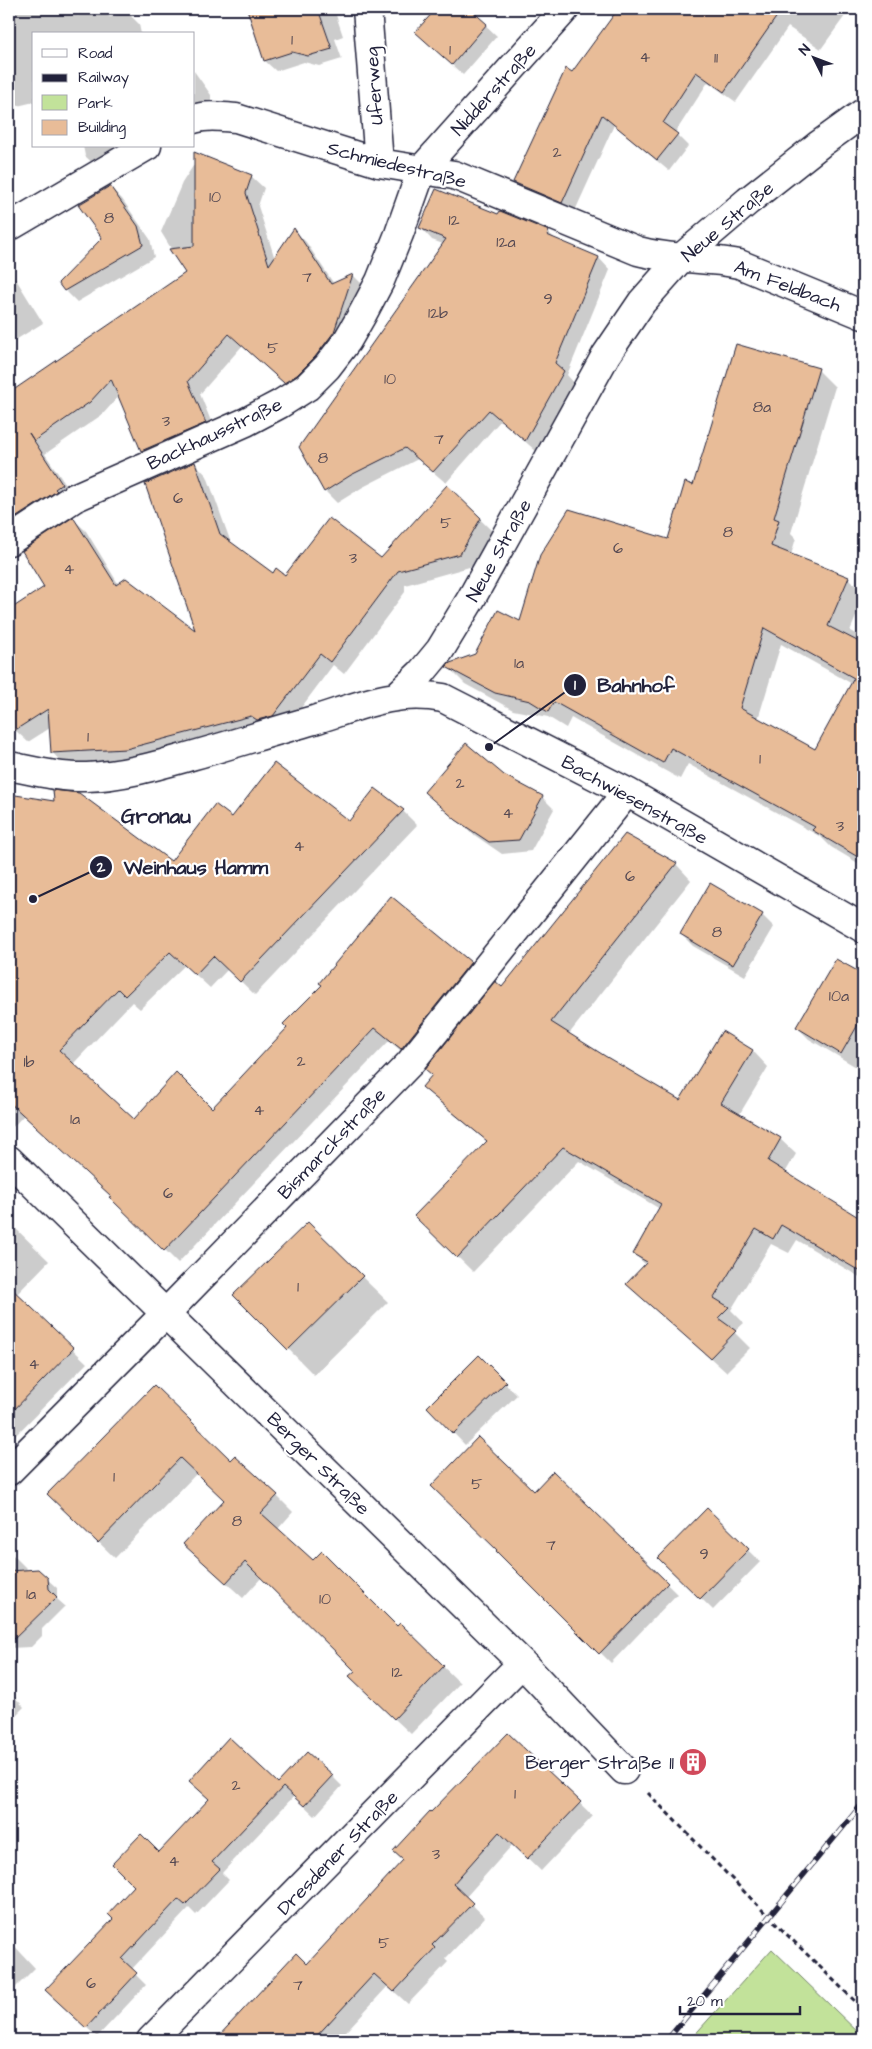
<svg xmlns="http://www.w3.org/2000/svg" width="872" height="2049" viewBox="0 0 872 2049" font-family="'Architects Daughter',sans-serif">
<rect width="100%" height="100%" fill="#fff"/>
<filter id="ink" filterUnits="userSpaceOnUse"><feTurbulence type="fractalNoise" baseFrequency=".02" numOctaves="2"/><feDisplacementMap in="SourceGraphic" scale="10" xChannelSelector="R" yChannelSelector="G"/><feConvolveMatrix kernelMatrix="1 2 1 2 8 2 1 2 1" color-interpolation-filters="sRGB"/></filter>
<g filter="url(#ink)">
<path fill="#c2e29a" stroke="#72826a" d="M772,1949L863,2037V2040H690Z"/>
<path fill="#0003" d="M9,9H75L77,16L99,10L110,17L127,12L139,24L141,34H34V102L9,108Z
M260,9H334L343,36L335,39L342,59L319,66L304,62L276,71L265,61L249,12Z
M429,9H468L497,36L463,75L428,43L434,13Z
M619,9H850L821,49L788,27L736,102L708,82L675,133L688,146L669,171L614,125L574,213L526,194L514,182L572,74Z
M194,71L211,95V110L194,114Z
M83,146H129L98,168L85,156Z
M212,160L251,176L264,188L258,206L275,259L294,230L306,242L334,284L353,275L365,287L298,395L242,346L200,394L217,436L155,463L142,451L119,396L103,414L45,454L74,497L9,542V395L186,273L161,232L182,183L193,166Z
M110,187L122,199L150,239L154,257L77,302L65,290L104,238Z
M9,190L15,211L9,214Z
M498,216L548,232L557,241L599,258L610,270L567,375L575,384L537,452L501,420L446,483L418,459L363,487L337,503L325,491L443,244L432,240L421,228Z
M863,218V225L860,220Z
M9,268L43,323L9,344Z
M818,370L835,387L791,533L796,538L791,555L848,578L863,593V600L850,631L863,638V690L781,644L758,719L816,751L832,721L863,739V866L831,847L821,837L688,764L680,779L571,718L566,728L548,717L513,710L465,684L448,667L476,655L520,623L668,541L694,486Z
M195,463L207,476L231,543L273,575L285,576L381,560L447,487L493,532L473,566L405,585V592L344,674L333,665L286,728L139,761L64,765L52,752L50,728L28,742L15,730L12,732L9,729V611L46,587L73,519L86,531L119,585L197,633Z
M863,531V543L860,539Z
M504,776L542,797L554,809L531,851L502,854L470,832L426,792Z
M375,790L403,811L417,825L255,995L228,969L210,988L185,965L140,1009L132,1002L73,1064L134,1121L213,1109L470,963L484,976L415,1062L389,1041L178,1263L112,1197L24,1115L9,1131V799L12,796L172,863L232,819L349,823Z
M676,864L691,880L569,1034L680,1102L722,1033L753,1051L768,1067L739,1115L780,1139L796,1154L785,1173L855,1216L863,1204V1279L797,1240L789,1253L771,1244L731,1310L744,1323L734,1332L750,1348L726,1372L628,1284L646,1265L634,1254L660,1209L579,1161L473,1272L416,1216L488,1142L439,1102L424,1087L503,989Z
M762,915L774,927L745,976L693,946L681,934Z
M836,960L863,976V1071L809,1039L797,1027Z
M9,1222L49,1261L16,1295L87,1363L9,1442Z
M362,1277L388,1302L314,1375L235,1295Z
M479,1357L517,1395L465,1445L428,1407Z
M154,1386L231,1462L277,1496L293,1512L277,1530L313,1562L397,1628L400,1625L460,1683L411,1734L367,1693L356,1671L262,1577L243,1598L201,1560L225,1500L197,1473L115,1558L65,1510Z
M553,1473L677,1594L611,1663L498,1551L534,1493Z
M707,1510L760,1562L713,1610L660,1558Z
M13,1555L29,1571L47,1579L57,1588V1599L65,1606L42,1629V1636L31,1647L9,1648V1559Z
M9,1691L24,1707L9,1722Z
M508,1735L593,1816L541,1871L513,1844L465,1898L485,1917L445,1959L448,1962L408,2004L388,1986L338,2040H211L217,2034L220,2037L308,1966L405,1860L431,1814Z
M332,1776L342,1786L315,1816L294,1796L222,1873L229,1880L196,1915L189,1908L131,1970L146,1985L97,2037L57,2000L159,1853L279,1784Z
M9,1940L35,1968L9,1994Z"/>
<path fill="#e8bc98" stroke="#22223b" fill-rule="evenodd" d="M247,9H318L332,49L308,56L292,52L264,61Z
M436,9H470L487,24L452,65L415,32Z
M618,9H782L724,92L696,72L663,123L678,134L657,160L602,115L562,203L513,182L566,68L572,72Z
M194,152L252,175L246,193L269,265L294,228L331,284L353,274L334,332L315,357L297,375L284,383L229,334L188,381L206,423L141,451L111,379L90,402L34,441L29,433L62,484L55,489L57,491L9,522V393L185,273L169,249L194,246Z
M110,186L138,226L143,245L64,291L58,283L102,238L78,205Z
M436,189L498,214L500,211L549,231L547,235L599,257L555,363L564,371L525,441L489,410L433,472L405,448L351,475L324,492L299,447L446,239L419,228Z
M736,344L819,368L774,518L779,520L771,546L849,577L828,626L863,644V860L812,830L815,827L671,748L663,763L554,702L548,712L530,701L495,693L446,667L450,663L475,654L498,610L520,621L540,555L569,509L668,539L685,482L693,485ZM764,628L854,678L815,749L740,708Z
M195,462L220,534L273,573L276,568L285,575L329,518L381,558L447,485L481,518L460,554L398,571L330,662L320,654L273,716L257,720L251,716L126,749L51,753L48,709L9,734V610L44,587L22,551L73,517L116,585L126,578L195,630L145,484Z
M466,743L504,775L543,796L519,840L489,842L456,820L424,792Z
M274,763L349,821L375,788L404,810L240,982L213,956L195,975L170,952L125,996L118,989L59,1050L134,1119L176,1072L212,1108L287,1028L283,1024L322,985L319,983L391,896L471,962L401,1049L375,1028L164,1251L109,1197L111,1196L9,1102V794L54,801L53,790L79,793L171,861L215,804L232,817Z
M625,834L677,863L551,1022L605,1056L680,1100L722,1031L753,1050L721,1103L781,1138L768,1161L863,1220V1273L781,1225L773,1239L756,1229L714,1298L729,1307L718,1318L736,1331L710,1358L626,1284L647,1262L633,1254L661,1204L563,1147L457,1258L414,1216L487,1141L422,1087L432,1075L425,1069L495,981L502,987Z
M710,883L763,914L733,965L680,934Z
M836,959L863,974V1016L841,1054L796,1027Z
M308,1222L363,1276L288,1350L233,1295Z
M9,1286L74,1348L9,1415Z
M479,1355L506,1382L453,1434L427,1407Z
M154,1385L231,1460L235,1456L278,1495L261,1513L313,1560L322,1551L397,1626L400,1623L444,1666L394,1719L349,1676L355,1671L245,1562L226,1583L183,1544L224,1500L180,1458L98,1543L47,1494Z
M478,1437L534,1491L553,1471L668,1583L599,1654L496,1551L497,1550L431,1486Z
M707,1508L749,1549L700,1599L658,1558Z
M38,1569L48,1578L49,1589L57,1597L9,1644V1571Z
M508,1733L581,1802L527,1859L499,1832L453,1884L473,1903L432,1945L435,1948L394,1992L374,1974L313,2040H215L296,1953L307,1964L403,1860L393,1851L430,1811L431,1812Z
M229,1737L278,1783L307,1752L333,1775L304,1806L283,1787L212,1862L220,1869L185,1905L178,1899L122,1959L137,1973L86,2028L45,1990L113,1919L108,1914L134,1886L112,1864L141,1834L159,1852L209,1799L189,1781Z"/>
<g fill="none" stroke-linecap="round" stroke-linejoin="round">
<defs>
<path id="minor" d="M367,9L379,163
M194,119C207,114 222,117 236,118L379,163L454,175L638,251C671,260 705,257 739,264L863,315
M9,227L147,146
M9,541L74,498L246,422L280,404L307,387L327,367L347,341L362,315L380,281L399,234L422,169L565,9
M398,695L421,673L440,650L471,599L606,355L642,302L681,258L748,201L820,144L863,113
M9,766C34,771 61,778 87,777C120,776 152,767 184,758C227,746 271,732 314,720C359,706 396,689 443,698L627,792L863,928
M9,1160L522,1663L624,1770
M9,1471L166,1313L410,1063L627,792
M151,2040L522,1663"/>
</defs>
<use href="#minor" stroke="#22223b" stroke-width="31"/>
<path stroke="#22223b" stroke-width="3" stroke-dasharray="5 4" stroke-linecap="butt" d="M648,1793L770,1918L863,2009"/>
<use href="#minor" stroke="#fff" stroke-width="28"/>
<defs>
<path id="rail" d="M667,2040L863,1803"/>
</defs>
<use href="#rail" stroke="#22223b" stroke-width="5.5"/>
<use href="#rail" stroke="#fff" stroke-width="4" stroke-dasharray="11" stroke-linecap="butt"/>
</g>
</g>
<defs>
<symbol id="building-disc" viewBox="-11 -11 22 22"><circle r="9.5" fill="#d1495b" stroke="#fff"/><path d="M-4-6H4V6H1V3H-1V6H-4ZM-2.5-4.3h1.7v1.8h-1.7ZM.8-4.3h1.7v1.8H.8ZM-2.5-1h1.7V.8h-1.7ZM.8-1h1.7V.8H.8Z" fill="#fff"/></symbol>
</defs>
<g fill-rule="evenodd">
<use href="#building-disc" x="677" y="1746" width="32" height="32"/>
</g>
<g text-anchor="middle" stroke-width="4.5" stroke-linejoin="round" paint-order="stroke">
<g font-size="16" fill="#544852">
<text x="292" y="45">1</text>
<text x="450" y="55">1</text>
<text x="645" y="62">4</text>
<text x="716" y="63">11</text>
<text x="557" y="157">2</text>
<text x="215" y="202">10</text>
<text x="109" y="223">8</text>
<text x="454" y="225">12</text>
<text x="506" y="247">12a</text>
<text x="307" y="282">7</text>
<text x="548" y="304">9</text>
<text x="438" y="318">12b</text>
<text x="273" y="353">5</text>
<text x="390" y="384">10</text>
<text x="762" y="412">8a</text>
<text x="166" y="426">3</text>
<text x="439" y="444">7</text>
<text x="323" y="463">8</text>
<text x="178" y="503">6</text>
<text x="446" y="528">5</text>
<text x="728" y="537">8</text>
<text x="618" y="553">6</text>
<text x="353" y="563">3</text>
<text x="69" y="574">4</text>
<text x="519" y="668">1a</text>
<text x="88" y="742">1</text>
<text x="760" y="764">1</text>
<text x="460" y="788">2</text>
<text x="508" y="818">4</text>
<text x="840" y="831">3</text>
<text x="299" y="851">4</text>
<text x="630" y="881">6</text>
<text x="717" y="937">8</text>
<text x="839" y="1001">10a</text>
<text x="301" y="1066">2</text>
<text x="29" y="1067">1b</text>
<text x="259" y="1115">4</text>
<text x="75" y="1124">1a</text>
<text x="168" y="1198">6</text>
<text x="298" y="1292">1</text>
<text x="34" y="1369">4</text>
<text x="114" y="1482">1</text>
<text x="477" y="1489">5</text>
<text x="237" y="1526">8</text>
<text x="551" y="1550">7</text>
<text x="704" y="1559">9</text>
<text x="31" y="1599">1a</text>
<text x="325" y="1604">10</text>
<text x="397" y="1677">12</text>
<text x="236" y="1790">2</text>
<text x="515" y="1799">1</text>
<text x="436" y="1859">3</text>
<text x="174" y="1866">4</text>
<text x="384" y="1948">5</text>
<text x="91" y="1988">6</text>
<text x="298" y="1990">7</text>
</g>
<g font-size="19" fill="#22223b" stroke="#fff">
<text transform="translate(373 86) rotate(-94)" y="7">Uferweg</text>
<text transform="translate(493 89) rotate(-48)" y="7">Nidderstraße</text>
<text transform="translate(397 164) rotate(14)" y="7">Schmiedestraße</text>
<text transform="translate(727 221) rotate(-40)" y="7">Neue Straße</text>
<text transform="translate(788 285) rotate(21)" y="7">Am Feldbach</text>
<text transform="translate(214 433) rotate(-25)" y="7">Backhausstraße</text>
<text transform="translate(498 550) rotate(-61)" y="7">Neue Straße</text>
<text transform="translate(635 799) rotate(29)" y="7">Bachwiesenstraße</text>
<text transform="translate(331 1143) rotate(-46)" y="7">Bismarckstraße</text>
<text transform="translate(319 1463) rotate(45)" y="7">Berger Straße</text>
<text transform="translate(337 1852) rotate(-46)" y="7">Dresdener Straße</text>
</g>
<g font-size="19" fill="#22223b" stroke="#fff" text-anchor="end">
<text x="674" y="1769">Berger Straße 11</text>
</g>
<g font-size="21" font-weight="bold" fill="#22223b" stroke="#fff">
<text x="156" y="823">Gronau</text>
</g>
</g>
<path fill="none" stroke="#22223b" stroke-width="2" d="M489 747L575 685M33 899L101 867"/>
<g fill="#22223b" stroke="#fff" stroke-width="2">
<circle cx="489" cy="747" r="5"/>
<circle cx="33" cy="899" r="5"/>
<circle cx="575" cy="685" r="12"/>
<circle cx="101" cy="867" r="12"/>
</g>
<g font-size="15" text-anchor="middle" font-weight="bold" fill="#fff">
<text x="575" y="690">1</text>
<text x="101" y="872">2</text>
</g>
<g font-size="20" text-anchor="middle" font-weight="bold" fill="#22223b" stroke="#fff" stroke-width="4.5" stroke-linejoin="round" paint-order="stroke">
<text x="636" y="692">Bahnhof</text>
<text x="196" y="874">Weinhaus Hamm</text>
</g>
<rect width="872" height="2049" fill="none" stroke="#fff" stroke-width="30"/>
<rect x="15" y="15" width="842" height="2019" fill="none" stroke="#22223b" stroke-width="2" filter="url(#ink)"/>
<rect x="32" y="32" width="162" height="115" fill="#ffffff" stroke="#a7a7b1"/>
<rect x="42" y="49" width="25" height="8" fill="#ffffff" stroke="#a7a7b1"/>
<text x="78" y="58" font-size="15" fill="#22223b">Road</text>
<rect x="42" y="74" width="25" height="8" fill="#22223b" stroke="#a7a7b1"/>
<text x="78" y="82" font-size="15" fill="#22223b">Railway</text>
<rect x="42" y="95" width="25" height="15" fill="#c2e29a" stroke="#a7a7b1"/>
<text x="78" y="108" font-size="15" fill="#22223b">Park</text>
<rect x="42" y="120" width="25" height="15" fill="#e8bc98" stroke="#a7a7b1"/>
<text x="78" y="132" font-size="15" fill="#22223b">Building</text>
<g transform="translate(814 58) rotate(312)" stroke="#ffffff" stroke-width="4" paint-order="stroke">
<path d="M0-4L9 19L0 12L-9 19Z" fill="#22223b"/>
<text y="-8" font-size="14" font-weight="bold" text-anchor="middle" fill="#22223b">N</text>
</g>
<path d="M680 2006v8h120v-8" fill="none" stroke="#22223b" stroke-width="2.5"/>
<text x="687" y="2006" font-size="15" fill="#22223b" stroke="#ffffff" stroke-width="4" paint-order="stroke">20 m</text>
</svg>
